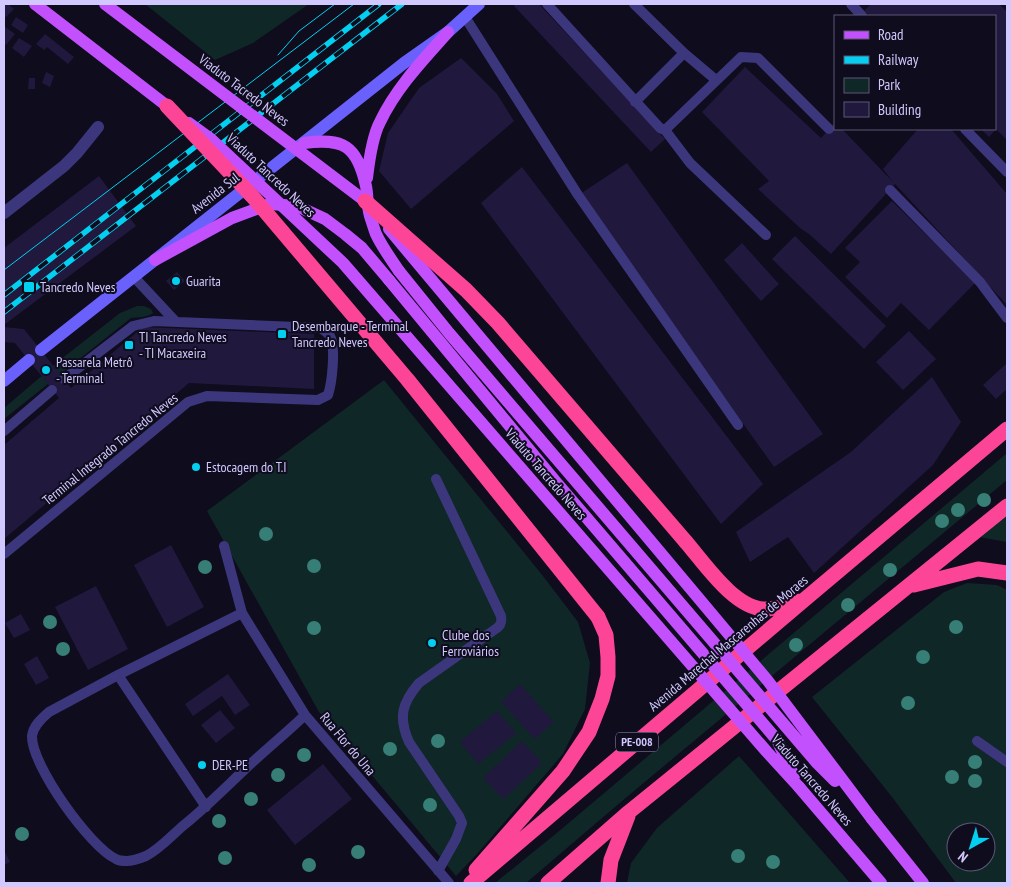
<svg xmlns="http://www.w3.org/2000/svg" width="1011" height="887" viewBox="0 0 1011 887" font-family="'PT Sans Narrow',sans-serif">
<rect width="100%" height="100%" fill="#0f0c1d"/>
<path fill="#0f2727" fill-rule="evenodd" d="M145,4H309L253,43L215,60Z
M137,306H144L151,309L153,313C147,318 138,317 131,318L4,419V408L65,356L120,313Z
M384,380L543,576L578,622L590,663L585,709L563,754L477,854L456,876L319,712L207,511Z
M1007,453V480L622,801L526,883H495L558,832Z
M1007,515V542L979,537Z
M967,583L997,585L1007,590V883H956L892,797L812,697L944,592ZM956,832H986V862H956Z
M739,756L850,883H627L631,863L657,828Z"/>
<path fill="#21183e" d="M4,4H8L14,9L6,17L4,15Z
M516,4H539L665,139L651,152L514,6Z
M871,4H999L1007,12V140L996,129L989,137L981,129H995V16H869L864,11Z
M16,17L28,25L23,33L11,25Z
M4,26L15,34L6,45L4,43Z
M45,34L74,57L68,64L47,47L44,50L36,44Z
M19,38L32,46L24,57L12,48Z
M461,58L497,94L514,121L411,209L379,171L388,133L419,88Z
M745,67L821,138L835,122V129H842L893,182L883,169L918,129H951L1007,194V305L895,184L831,254L809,234L800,228L758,189L769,181L702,112Z
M46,72L54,76L50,87L42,83Z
M29,78H35V89H28Z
M627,163L823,434L774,467L580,194Z
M522,167L763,484L721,524L481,203Z
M99,176L136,226L4,325V248Z
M892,201L975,283L929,330L901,303L887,318L845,277L860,262L845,248Z
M795,236L886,326L864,349L772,259Z
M742,243L779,284L761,301L724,260Z
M177,272L185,281L174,290L166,281Z
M4,327L24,329L71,388L143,327L314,334V389L189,383L4,539V445L59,398L15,343L4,342Z
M909,331L936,359L903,390L876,362Z
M1007,363V389L996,399L983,385Z
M932,377L961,422L933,465L814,573L788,537L750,562L736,532L851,452Z
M171,545L204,607L167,627L134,565Z
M96,586L128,649L88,670L55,607Z
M21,614L30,630L14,638L5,623Z
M37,656L49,678L36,685L24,664Z
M228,674L250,705L235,715L222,696L193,716L185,704Z
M520,684L554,722L535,739L501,702Z
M220,710L235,728L216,743L201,725Z
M497,711L516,733L478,764L460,742Z
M522,741L542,763L503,799L483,778Z
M323,764L352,799L295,845L267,810Z
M4,850L10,862L4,865Z"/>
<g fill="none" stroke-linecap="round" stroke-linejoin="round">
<path stroke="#3c377c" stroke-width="10" d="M547,4L660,128L665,130L741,57L758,58L829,129
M634,4L684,53
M851,4L862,16
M465,17L578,195L738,425
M635,102L684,53L716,80
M965,129L1007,172
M665,130L690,163L766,235
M890,190L980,282L1007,318
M134,277L176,322
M4,431L52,390
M436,479L501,616C502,622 501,625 497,628L419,683C402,703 398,717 409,742L459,816L462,823L456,839L438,871
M224,546L242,613L305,715L449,883
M4,554L188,402L207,396L318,400L328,395C332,383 336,347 330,336C328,333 324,331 321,328L154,321L133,326L64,379
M242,613L118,675L49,712C42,718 33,726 32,736C31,765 90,847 116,859C119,861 124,861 127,861C133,861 141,858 146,856C160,849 172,835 184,825C205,808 224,789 243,771C263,752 285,734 305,715
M118,675L206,807
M977,741L1007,762"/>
<path stroke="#3c377c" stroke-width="12" d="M4,213L64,166L77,153L98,127"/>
<path stroke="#6a61fd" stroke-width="12" d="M41,350L404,63L448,32L479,4
M4,381L29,360"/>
<path stroke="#c251fd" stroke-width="12" d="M35,4L167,106
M304,143C343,138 357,145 366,186C368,196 367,206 370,216C372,222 374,229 376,234C382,247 391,259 399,271
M367,178C369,161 372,137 380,122C396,88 423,60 448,32
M155,260L232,218L270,204L297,206L325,219L345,234L362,248L389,280
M799,787L881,883
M872,819L923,883"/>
<path stroke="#fd4597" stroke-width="15" d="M686,542C705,564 735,609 765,609C777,609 789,604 800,601
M914,585L978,569L1007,573
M476,870L563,771L589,732L602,699L608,676V657L606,635L598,617
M471,883L804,600L1007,429
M548,883L629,812L1007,506
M608,883L611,860L628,816"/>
<path stroke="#03d0f0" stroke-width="1" d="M278,55L299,31L335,4
M4,270L354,4"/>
<defs>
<path id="rail" d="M4,295L379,4
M4,312L402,4"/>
</defs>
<use href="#rail" stroke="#03d0f0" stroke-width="5.5"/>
<use href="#rail" stroke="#0f0c1d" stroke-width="4" stroke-dasharray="11" stroke-linecap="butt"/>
<path stroke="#c251fd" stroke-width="12" d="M105,4L365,201L371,208
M189,123L211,139L343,263L767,752L799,787
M389,229L768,681L872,819
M399,271L449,333L817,763L835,781
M389,280L556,482L777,740L794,776"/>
<path stroke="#fd4597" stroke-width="15" d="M167,106L253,197L407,379L598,617
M365,201L466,290L498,323L686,542"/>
</g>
<g fill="#367e76">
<circle cx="984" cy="500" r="7"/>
<circle cx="958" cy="510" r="7"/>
<circle cx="942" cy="521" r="7"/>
<circle cx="266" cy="534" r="7"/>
<circle cx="314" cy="566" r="7"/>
<circle cx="205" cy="567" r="7"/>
<circle cx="890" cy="570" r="7"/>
<circle cx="848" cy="605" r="7"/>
<circle cx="50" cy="622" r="7"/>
<circle cx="956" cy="627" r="7"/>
<circle cx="314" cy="628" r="7"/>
<circle cx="796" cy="645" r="7"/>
<circle cx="63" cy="649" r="7"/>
<circle cx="923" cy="657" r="7"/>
<circle cx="908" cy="703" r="7"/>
<circle cx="438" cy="741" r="7"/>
<circle cx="390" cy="749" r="7"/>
<circle cx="304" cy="755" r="7"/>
<circle cx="975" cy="762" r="7"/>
<circle cx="278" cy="775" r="7"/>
<circle cx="952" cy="777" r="7"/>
<circle cx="975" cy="781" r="7"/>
<circle cx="251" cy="799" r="7"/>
<circle cx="430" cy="805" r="7"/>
<circle cx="219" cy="821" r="7"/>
<circle cx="22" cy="834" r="7"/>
<circle cx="358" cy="852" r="7"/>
<circle cx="738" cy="856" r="7"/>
<circle cx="225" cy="858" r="7"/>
<circle cx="773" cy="862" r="7"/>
<circle cx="309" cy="865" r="7"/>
</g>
<g fill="#03d0f0" stroke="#0f0c1d" stroke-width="2">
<circle cx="176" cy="281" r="5"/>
<rect x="23" y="281" width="12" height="12" rx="2.5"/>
<rect x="277" y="329" width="10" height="10" rx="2.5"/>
<rect x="124" y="340" width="10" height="10" rx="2.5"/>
<circle cx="46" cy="370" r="5"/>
<circle cx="196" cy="467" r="5"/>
<circle cx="432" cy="643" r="5"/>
<circle cx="202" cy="765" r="5"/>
</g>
<g text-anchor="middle" stroke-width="4" stroke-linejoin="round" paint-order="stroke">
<rect fill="#0f0c1d" stroke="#9690ba" stroke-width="1" x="616" y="732.5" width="42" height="19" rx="4"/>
<g font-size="12" font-weight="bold" fill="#d0c8fe">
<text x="637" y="746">PE-008</text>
</g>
<g font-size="14" fill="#d0c8fe" stroke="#0f0c1d">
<text transform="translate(244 90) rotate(37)" y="5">Viaduto Tacredo Neves</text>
<text transform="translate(271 175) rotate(43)" y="5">Viaduto Tancredo Neves</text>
<text transform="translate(215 193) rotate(-38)" y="5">Avenida Sul</text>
<text transform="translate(110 449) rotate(-39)" y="5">Terminal Integrado Tancredo Neves</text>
<text transform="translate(546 474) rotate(49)" y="5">Viaduto Tancredo Neves</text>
<text transform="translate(728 643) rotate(-40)" y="5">Avenida Marechal Mascarenhas de Moraes</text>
<text transform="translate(348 744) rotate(50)" y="5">Rua Flor do Una</text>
<text transform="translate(812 780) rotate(49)" y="5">Viaduto Tancredo Neves</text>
</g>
<g font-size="14" fill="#d0c8fe" stroke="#0f0c1d" text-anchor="start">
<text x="186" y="286">Guarita</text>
<text x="40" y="292">Tancredo Neves</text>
<text x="292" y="331">Desembarque - Terminal<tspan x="292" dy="16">Tancredo Neves</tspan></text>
<text x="139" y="342">TI Tancredo Neves<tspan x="139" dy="16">- TI Macaxeira</tspan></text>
<text x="56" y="367">Passarela Metrô<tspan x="56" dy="16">- Terminal</tspan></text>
<text x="206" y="472">Estocagem do T.I</text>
<text x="442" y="640">Clube dos<tspan x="442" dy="16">Ferroviários</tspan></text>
<text x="212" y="770">DER-PE</text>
</g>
</g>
<rect width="1011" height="887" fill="none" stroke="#d0c8fe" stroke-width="10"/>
<rect x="834" y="15" width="162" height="115" fill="#0f0c1d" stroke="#5c5777"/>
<rect x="844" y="31" width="25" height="8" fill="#c251fd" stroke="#5c5777"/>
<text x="878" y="40" font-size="15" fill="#d0c8fe">Road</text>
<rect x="844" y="56" width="25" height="8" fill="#03d0f0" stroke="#5c5777"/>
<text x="878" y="65" font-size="15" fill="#d0c8fe">Railway</text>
<rect x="844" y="78" width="25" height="15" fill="#0f2727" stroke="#5c5777"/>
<text x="878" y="90" font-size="15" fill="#d0c8fe">Park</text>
<rect x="844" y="102" width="25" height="15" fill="#21183e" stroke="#5c5777"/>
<text x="878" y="115" font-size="15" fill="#d0c8fe">Building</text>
<g transform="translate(971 847) rotate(219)"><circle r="24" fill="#0f0c1d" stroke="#5c5777"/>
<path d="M0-4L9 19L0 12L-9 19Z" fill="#03d0f0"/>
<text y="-8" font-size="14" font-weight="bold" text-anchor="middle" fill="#d0c8fe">N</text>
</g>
</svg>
